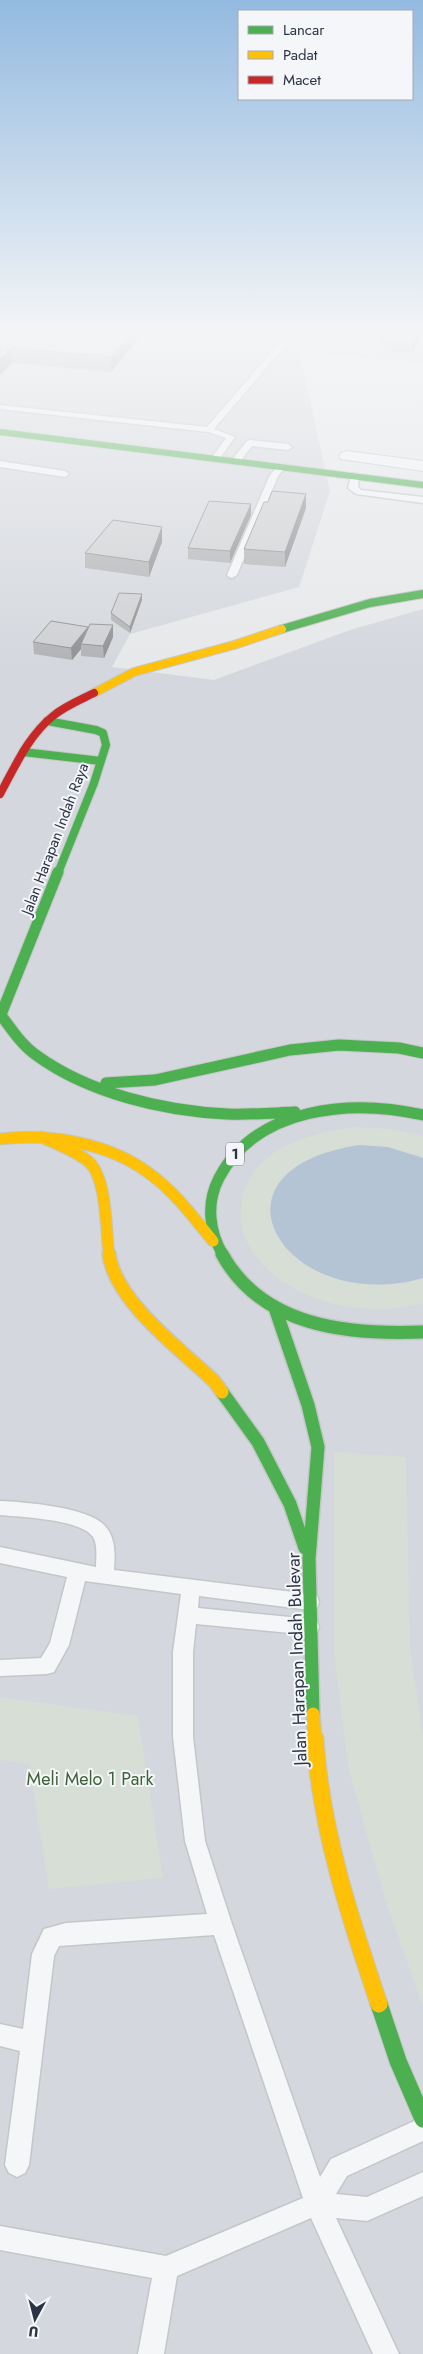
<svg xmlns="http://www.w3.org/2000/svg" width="423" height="2354" viewBox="0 0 423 2354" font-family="Jost,sans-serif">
<rect width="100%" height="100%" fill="#e6e8ea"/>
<path fill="#d4d7dd" d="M0,334H423V363L299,352L330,491L299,587L130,634L112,667L214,680L350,630L423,609V2354H0Z"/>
<path fill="#d6ded6" d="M355,1127L393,1129L423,1136V1158L416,1154L286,1174L274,1192L270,1212L401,1285L423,1278V1303C363,1321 275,1300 246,1240C240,1228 240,1212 242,1199C254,1147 310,1133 355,1127Z
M334,1452L406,1457L410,1647L423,1736V2007L385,1899L348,1766L334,1654Z
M0,1697L138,1716L163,1878L49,1889L29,1764L0,1760Z"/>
<path fill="#b4c4d5" d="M359,1145L388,1147L423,1158V1278C285,1317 194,1170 359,1145Z"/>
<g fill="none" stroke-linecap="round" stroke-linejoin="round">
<defs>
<path id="lane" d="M287,334H295L214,429L235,437L218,461L211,459L226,438L208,432L0,409V405L207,427Z
M250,440L288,444L292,447L288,450L252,446L238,464H232V460L247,441Z
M0,461L65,471L69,474L65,477L0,467Z
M278,466L285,468L278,476L237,575L232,578L229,577L227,575L270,475Z
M355,473L359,476L358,487L361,490L423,497V503L356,494L348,488L351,476Z
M0,1501C24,1502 89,1507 105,1526C116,1538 115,1555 114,1570L310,1594L317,1596L319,1602L317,1608L310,1610L199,1596L198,1608L310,1619L317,1621L319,1627L317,1633L310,1635L196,1624L193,1652V1737L205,1841L232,1924L320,2177L331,2159L423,2117V2141L347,2176L336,2194L367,2197L423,2172V2196L367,2221L336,2218L399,2354H373L311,2218L177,2276L164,2354H138L152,2278L0,2250V2226L166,2256L303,2198L214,1935L59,1946L54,1956L29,2165L25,2173L17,2177L9,2173L5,2165L20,2051L0,2046V2024L23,2029L32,1954L44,1929L66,1923L207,1914L185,1841L173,1737V1652L181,1594L85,1581L69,1645L54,1672L47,1674L0,1676V1660L41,1658L50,1643L67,1577L0,1563V1547L96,1567C96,1558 98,1545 93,1537C81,1519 20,1517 0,1515Z"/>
<path id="street" d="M347,451L423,461V471L341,459L339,456L341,453Z"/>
<path id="fast-far4" d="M0,432L423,485"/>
<path id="fast-far3" d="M282,629L370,603L423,594
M47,721L96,730L103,733L106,745L94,783L58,873
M23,752L101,761"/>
<path id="fast-far2" d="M1,1015C11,1029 22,1045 36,1055C88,1093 163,1111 227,1114C249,1115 272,1113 295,1112
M0,1017L58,872
M106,1083L155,1080L290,1050L339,1045L399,1048L423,1053
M223,1255C209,1231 206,1203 219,1178C257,1106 352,1099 423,1115"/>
<path id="fast-far1" d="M222,1254C262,1327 348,1335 423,1332
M275,1308L308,1405L318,1447L309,1559L313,1714
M222,1392L258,1442L290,1504L305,1548"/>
<path id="fast" d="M379,2004L398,2061L423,2119"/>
<path id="slow-far3" d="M94,693L134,672L234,645L282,629"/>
<path id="slow-far2" d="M41,1137C57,1144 76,1151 89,1162C107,1178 106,1232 109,1255
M0,1139C49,1133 110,1143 150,1174C175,1192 194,1218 213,1241"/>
<path id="slow-far1" d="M109,1254C115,1301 180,1349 214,1381L222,1392
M313,1714L315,1740"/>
<path id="slow" d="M315,1739C321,1830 350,1918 379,2004"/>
<path id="jam" d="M0,794C15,767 28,736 53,716C65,706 80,700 94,693"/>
</defs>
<use href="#lane" stroke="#c4c6c8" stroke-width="3"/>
<use href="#street" stroke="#c4c6c8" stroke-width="2"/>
<use href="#fast-far4" stroke="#c4c6c8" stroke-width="8"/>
<use href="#fast-far3" stroke="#c4c6c8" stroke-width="10"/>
<use href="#fast-far2" stroke="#c4c6c8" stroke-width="13"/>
<use href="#fast-far1" stroke="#c4c6c8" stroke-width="16"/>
<use href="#fast" stroke="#c4c6c8" stroke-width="19"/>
<use href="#slow-far3" stroke="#c4c6c8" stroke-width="10"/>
<use href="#slow-far2" stroke="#c4c6c8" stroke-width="13"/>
<use href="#slow-far1" stroke="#c4c6c8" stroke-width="16"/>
<use href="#slow" stroke="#c4c6c8" stroke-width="19"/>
<use href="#jam" stroke="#c4c6c8" stroke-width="10"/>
<use href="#lane" fill="#f5f6f7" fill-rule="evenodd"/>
<use href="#street" fill="#f5f6f7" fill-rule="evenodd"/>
<use href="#fast-far4" stroke="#4caf50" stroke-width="6"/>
<use href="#fast-far3" stroke="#4caf50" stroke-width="8"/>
<use href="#fast-far2" stroke="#4caf50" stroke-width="11"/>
<use href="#fast-far1" stroke="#4caf50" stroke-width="13"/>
<use href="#fast" stroke="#4caf50" stroke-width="17"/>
<use href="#slow-far3" stroke="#ffc107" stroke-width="8"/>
<use href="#slow-far2" stroke="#ffc107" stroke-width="11"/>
<use href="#slow-far1" stroke="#ffc107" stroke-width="13"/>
<use href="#slow" stroke="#ffc107" stroke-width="17"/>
<use href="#jam" stroke="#c62828" stroke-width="8"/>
</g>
<path fill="#b1b3b5" d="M0,334H142L111,372L12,363Z
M374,334H423V338H419L412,353L387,351Z
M306,494V508L285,567L244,564V549L268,502Z
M251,504V515L230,563L188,559V548Z
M162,527V542L149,577L85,568V553Z
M142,600L130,633L111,620V613Z
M113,625V637L104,658L81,656V649L72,660L34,654L33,642L88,627Z"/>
<path fill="#909294" d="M130,334H142L111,372V357Z
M416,334H419V338L412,353V341Z
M11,348L12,363L0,375V359Z
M306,494V508L285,567V552Z
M251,504V515L230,563V551Z
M162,527V542L149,577V562Z
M142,594V600L130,633V627Z
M113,625V637L104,658L103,646Z
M88,627L81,644V649L72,660L71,648Z"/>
<path fill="#ced0d3" stroke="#909294" d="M0,334H130L111,357L11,348L0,359Z
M384,334H416L412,341L388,339Z
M272,491L306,494L285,552L244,549L264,502H268Z
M209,501L251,504L230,551L188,548Z
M113,520L162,527L149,562L85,553Z
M119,593L142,594L130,627L111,613Z
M51,621L88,627L71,648L33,642Z
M90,624L113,625L103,646L81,644Z"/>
<linearGradient id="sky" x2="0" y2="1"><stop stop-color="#93bae0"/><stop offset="0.5" stop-color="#f4f5f6"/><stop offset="1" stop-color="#f4f5f6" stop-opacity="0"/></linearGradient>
<rect width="423" height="664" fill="url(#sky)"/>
<g text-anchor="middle" stroke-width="4" stroke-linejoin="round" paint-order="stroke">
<rect fill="#f4f6f9" stroke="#676e7b" stroke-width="1" x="226" y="1142.5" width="18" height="23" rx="4"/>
<g font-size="14" font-weight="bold" fill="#2b3445">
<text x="235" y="1159">1</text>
</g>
<g font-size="15" fill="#2b3445" stroke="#f4f6f9">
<text transform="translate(55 839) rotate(-69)" y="5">Jalan Harapan Indah Raya</text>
</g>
<g font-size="18" fill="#2b3445" stroke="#f4f6f9">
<text transform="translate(297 1659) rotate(-92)" y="6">Jalan Harapan Indah Bulevar</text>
</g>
<g font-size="18" fill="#3f6138" stroke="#f4f6f9">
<text x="90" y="1785">Meli Melo 1 Park</text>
</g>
</g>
<rect x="238" y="10" width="175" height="90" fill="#f4f6f9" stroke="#a4a8b1"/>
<rect x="248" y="26" width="25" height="8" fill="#4caf50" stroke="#a4a8b1"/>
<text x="283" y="35" font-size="15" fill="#2b3445">Lancar</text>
<rect x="248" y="51" width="25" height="8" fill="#ffc107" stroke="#a4a8b1"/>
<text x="283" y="60" font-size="15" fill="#2b3445">Padat</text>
<rect x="248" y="76" width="25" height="8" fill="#c62828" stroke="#a4a8b1"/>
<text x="283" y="85" font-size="15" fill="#2b3445">Macet</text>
<g transform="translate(35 2319) rotate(187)" stroke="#f4f6f9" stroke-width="4" paint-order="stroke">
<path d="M0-4L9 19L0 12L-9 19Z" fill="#2b3445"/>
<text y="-8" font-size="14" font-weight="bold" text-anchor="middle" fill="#2b3445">U</text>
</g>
</svg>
